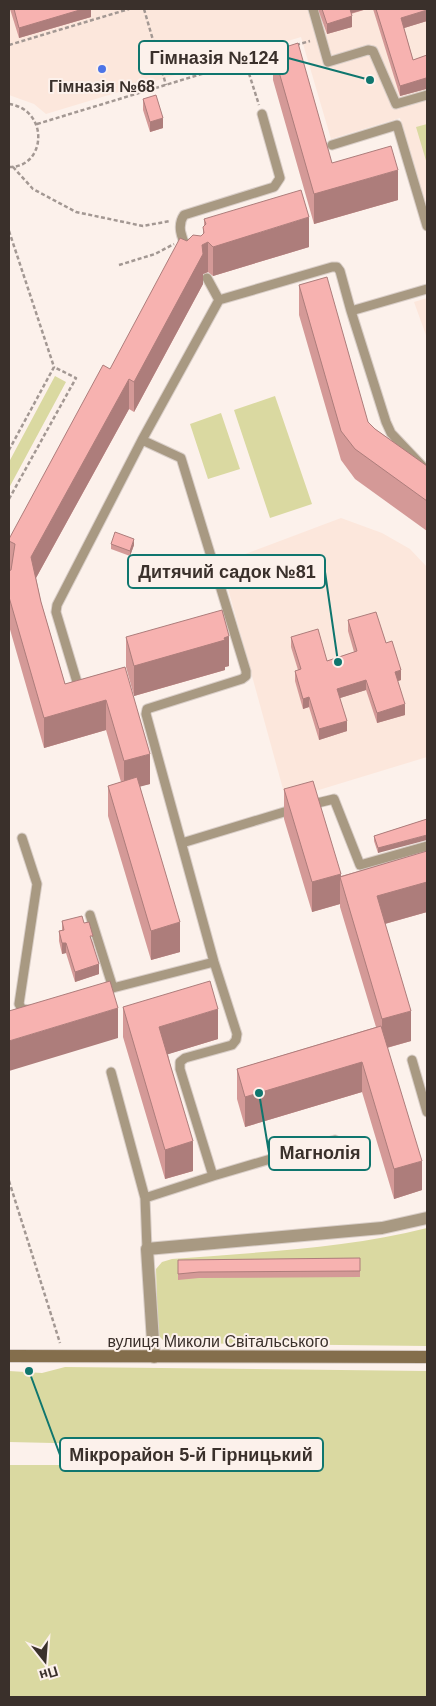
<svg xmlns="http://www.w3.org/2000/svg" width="436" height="1706" viewBox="0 0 436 1706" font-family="Arial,sans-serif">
<rect width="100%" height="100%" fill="#fcf1eb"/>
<path fill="#fce7dc" d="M9,9H427V210L400,118L331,139L301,37L46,114L34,104L9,95Z
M427,298V338L414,302Z
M341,518L382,533L410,549L427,567V757L286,800L221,563Z"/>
<path fill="#dad9a1" d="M427,124V164L416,127Z
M55,376L66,382L9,488V462Z
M275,396L312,504L270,518L234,410Z
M221,413L240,469L208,479L190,424Z
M427,1228V1346L166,1343L158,1335L156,1269L162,1262L172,1259C257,1252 344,1249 427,1228Z
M65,1367L427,1371V1697H9V1465H96L97,1444L9,1442V1371L42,1373Z"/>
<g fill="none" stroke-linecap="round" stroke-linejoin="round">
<defs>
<path id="service" d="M313,9L328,62L368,50L373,51L396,104L427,95
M332,145L397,125L427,226
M187,247C181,238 177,225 184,215L274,187L280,178L262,114
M207,278L219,300
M351,311L386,422L391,433L427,471
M142,440L181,458L246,671V676L242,679L147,709L146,714L214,962L237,1034L236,1040L232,1045L185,1058L180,1062V1069L213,1176L145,1198L147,1249
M80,692L56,612L57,605L142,440L219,300L332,267H337L340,271L351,311L427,289
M309,805L334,799L360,865L427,846
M22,838L37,884L19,1004L22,1009L30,1010
M182,843L294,809
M90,915L113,988
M101,991L214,962
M412,1060L427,1112
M111,1072L145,1198
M213,1176L335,1140"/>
<path id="minor" d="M154,1357L147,1249L382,1228L427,1218"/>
<path id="secondary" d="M9,1356L427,1357"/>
</defs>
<use href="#service" stroke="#d9cec8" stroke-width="11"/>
<use href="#minor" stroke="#d9cec8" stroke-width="14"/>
<use href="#secondary" stroke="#d9cec8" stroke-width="14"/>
<path stroke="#a39893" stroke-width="2.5" stroke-dasharray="4 2.5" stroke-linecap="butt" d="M144,9L166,85
M9,45L129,9
M296,45L310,41
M245,61L259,105
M9,104C50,110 46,168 9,167
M37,124L274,52
M13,167L33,189L76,212L143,226L170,221
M9,231L54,367L9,450
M119,265L155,254L174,244
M9,499L76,378L54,367
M9,1181L60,1343"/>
<use href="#service" stroke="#a89982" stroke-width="9"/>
<use href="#minor" stroke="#a89982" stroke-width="12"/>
<use href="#secondary" stroke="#846e4c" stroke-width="12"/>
</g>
<path fill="#d49997" d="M10,9H91V17L19,38Z
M318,9H367L351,14L352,27L327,34Z
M373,9H427V21L404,28L413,60L427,55V90L426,89L400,96Z
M273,51L332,163L398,200L314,224L273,80Z
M143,99L163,128L150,132L143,110Z
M204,219L309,247L213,276L208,272L203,274V284L134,412L129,409L36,578L41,602L65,684L125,667L150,784L140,786L180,952L151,960L108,816V786L121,782L106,730L44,748L9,626V539L187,241L201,236L203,235V227L204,226Z
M299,285L368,422L375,429L427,466V531L355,479L341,460L299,315Z
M111,544L134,545L130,556L111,549Z
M348,620L386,643L401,680L397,681L405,715L377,723L366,690L340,698L347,731L319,740L309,707L303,709L295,681V671L298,670L291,647V637L327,661L354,652L348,631Z
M126,637L229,666L225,667V670L134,696L126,667Z
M284,789L341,876L427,852V912L385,924L411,1041L387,1048L422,1190L394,1199L362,1092L245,1127L237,1099V1069L376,1027L340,907V904L312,912L284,819Z
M427,819L378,853L374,841V836Z
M62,921L84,923L93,943L99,974L75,982L66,953L62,954L59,941V931L62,930Z
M123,1007L218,1039L168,1054L193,1171L165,1179L123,1037Z
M360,1258V1277L199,1278L178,1280V1260Z"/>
<path fill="#ad7d7b" d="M83,9H91V17L19,38V28Z
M348,9H367L348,14Z
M427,10V21L401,29V18Z
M352,16V27L327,34V24Z
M426,78V89L400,96V86Z
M163,118V128L150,132V122Z
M398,170V200L314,224V194Z
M309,217V247L213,276V247Z
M208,242V272L203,274V284L134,412V382L202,245Z
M129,379V409L31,587V557Z
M134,539V545L130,556V551Z
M229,636V666L225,667V670L134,696V666Z
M401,670V680L395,682V672Z
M366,680V690L337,699V689Z
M309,697V707L303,709V699Z
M106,700V730L44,748V718Z
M405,704V715L377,723V713Z
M347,721V731L319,740V729Z
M150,754V784L124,791V761Z
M427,835V840L378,853V848Z
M341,874V881L340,877V904L312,912V882Z
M427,882V912L377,926V896Z
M180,922V952L151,960V931Z
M62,943H66V953L62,954Z
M99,964V974L75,982V972Z
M118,1008V1038L9,1071V1041Z
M218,1009V1039L159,1057V1027Z
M411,1011V1041L382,1049V1019Z
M362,1062V1092L245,1127V1097Z
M193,1141V1171L165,1179V1150Z
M422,1161V1190L394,1199V1169Z"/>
<path fill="#f7b2b0" stroke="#ad7d7b" d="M14,9H83L19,28Z
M322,9H350L352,16L327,24Z
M376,9H427V10L401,18L413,60L427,55V79L426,78L400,86Z
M298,43L332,163L391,146L398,170L314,194L273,51Z
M156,95L163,118L150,122L143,99Z
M301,190L309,217L213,247L208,242L202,245L203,254L134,382L129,379L31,557L41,602L65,684L125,667L150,754L124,761L106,700L44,718L9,597V571L11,570L15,544L9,541V539L103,365L110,369L180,238L187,241L193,235L201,236L204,233L203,227L206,224L204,219Z
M327,277L368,422L375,429L427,466V501L355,449L341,431L299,285Z
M115,532L134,539L130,551L111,544Z
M222,610L229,636L224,638L225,640L134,666L126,637Z
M376,612L386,643L392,641L401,670L395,672L405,704L377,713L366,680L337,689L347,721L319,729L309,697L303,699L295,671L301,669L291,637L318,629L327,661L357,651L348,620Z
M137,777L180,922L151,931L108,786Z
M313,781L341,874L312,882L284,789Z
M427,819V835L378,848L374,836Z
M427,851V882L377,896L411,1011L382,1019L340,877Z
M82,916L84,923L89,922L93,936H90L99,964L75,972L66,943H62L59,931L64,930L62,921Z
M110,981L118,1008L9,1041V1011Z
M210,981L218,1009L159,1027L193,1141L165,1150L123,1007Z
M381,1026L422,1161L394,1169L362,1062L245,1097L237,1069Z
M360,1258V1271L199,1272L178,1274V1260Z"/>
<circle fill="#4c74e7" stroke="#fcf1eb" stroke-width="2" cx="102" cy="69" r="5"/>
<g text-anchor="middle" stroke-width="4" stroke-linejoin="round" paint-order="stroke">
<g font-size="16" font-weight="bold" fill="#3a302b" stroke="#fcf1eb">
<text x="102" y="92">Гімназія №68</text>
</g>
<g font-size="16" fill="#3a302b" stroke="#fcf1eb">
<text x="218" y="1347">вулиця Миколи Світальського</text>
</g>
</g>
<path fill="none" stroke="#0f766e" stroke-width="2" d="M370 80L288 58M338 662L325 572M259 1093L269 1153M29 1371L60 1455"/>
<g fill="#0f766e" stroke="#fcf1eb" stroke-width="2">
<circle cx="370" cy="80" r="5"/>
<circle cx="338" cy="662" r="5"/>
<circle cx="259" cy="1093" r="5"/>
<circle cx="29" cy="1371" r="5"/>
</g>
<g fill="#fcf1eb" stroke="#0f766e" stroke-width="2">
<rect x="139" y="41" width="149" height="33" rx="5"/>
<rect x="128" y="555" width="197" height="33" rx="5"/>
<rect x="269" y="1137" width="101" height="33" rx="5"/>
<rect x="60" y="1438" width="263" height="33" rx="5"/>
</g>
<g font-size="18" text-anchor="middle" font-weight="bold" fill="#3a302b">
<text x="214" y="64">Гімназія №124</text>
<text x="227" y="578">Дитячий садок №81</text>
<text x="320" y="1159">Магнолія</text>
<text x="191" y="1461">Мiкрорайон 5-й Гiрницький</text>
</g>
<rect width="436" height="1706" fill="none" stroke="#3a302b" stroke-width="20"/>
<g transform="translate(45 1661) rotate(163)" stroke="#fcf1eb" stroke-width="4" paint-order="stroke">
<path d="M0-4L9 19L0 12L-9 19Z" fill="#3a302b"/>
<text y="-8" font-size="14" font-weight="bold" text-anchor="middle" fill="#3a302b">Пн</text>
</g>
</svg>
